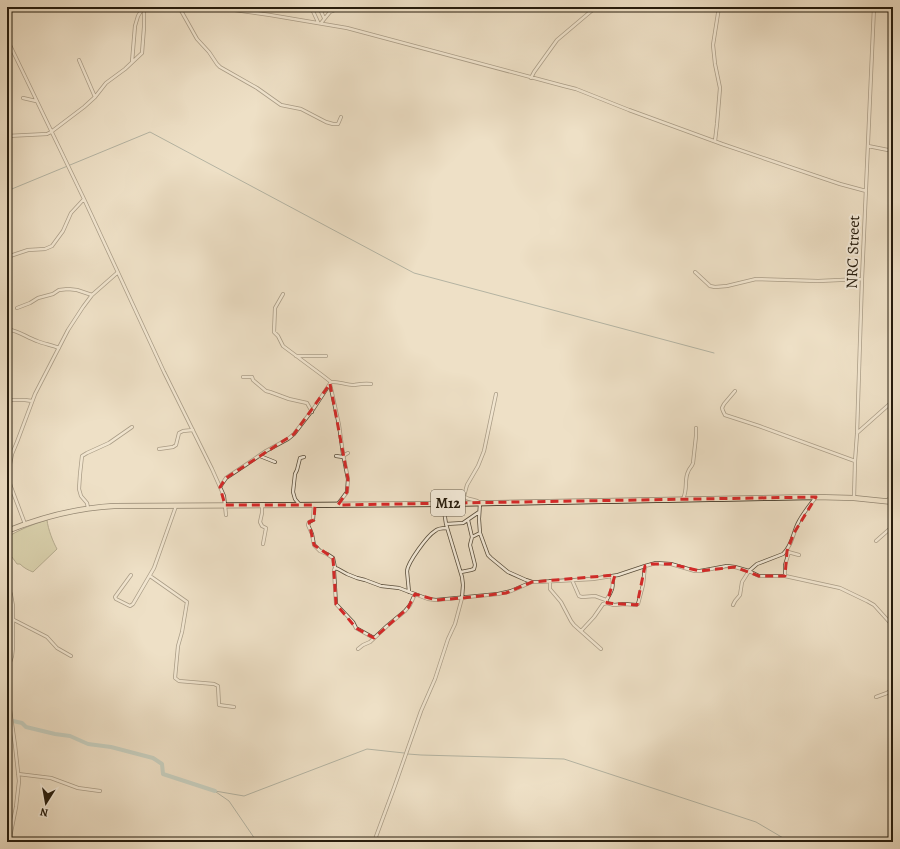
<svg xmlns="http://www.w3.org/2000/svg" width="900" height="849" viewBox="0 0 900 849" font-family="Alegreya,serif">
<rect width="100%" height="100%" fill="#eee0c6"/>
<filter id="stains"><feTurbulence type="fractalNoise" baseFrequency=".005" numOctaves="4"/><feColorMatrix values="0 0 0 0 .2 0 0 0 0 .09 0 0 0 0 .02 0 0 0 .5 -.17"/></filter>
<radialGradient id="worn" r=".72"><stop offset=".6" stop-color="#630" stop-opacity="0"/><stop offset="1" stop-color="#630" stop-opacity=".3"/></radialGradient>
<path fill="#c0c090" stroke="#736e4e" d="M47,520C48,529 53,542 57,549L33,572C28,570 24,568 20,564H17C9,552 3,551 9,536C21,529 33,524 47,520Z"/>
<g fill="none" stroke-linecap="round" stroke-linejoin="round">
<path stroke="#6c7c74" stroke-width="1" d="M7,191L150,132L414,273L714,353
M408,754L421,755L564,759L756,822L790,842
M215,791L244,796L367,749L404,753
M216,792L229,801L257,842"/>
<path stroke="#9abcb9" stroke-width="4" d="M7,720H9
M13,721L22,723L26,727L55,734L70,736L88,744L111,747L153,758L162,764L163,774L215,791"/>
<defs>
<path id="minor" d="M179,7L197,39L209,52L217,64L220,67L257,88L281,105L301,109L326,122L333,124H338L341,117
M213,7L270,15L347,28L564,86L576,89L629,110L722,144L840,184L866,191
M311,7L318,22
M319,7L324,18
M321,23L330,12L342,7
M7,39L84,199L164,372L212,469L224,496L226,515
M79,60L95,97
M132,62L135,26L138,16L143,8
M531,78L534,72L557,40L596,7
M23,98L36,101
M7,136L47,134L51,132L84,107L95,97L106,83L125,69L142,53L144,27V7
M715,141L717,124L720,88L715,64L713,45L719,7
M868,146L893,151
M7,258L10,256L28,250L45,249L52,246L63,231L71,213L84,199
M695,272L708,284L710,286L715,287L727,286L756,279L818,281L862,279
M283,294L275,308L274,332L278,336L283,346L322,375L331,382
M17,308L30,303L38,298L53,294L59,290L68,289L77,290L92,295
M7,329C19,331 26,337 37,341C44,344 52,345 59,348
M296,356H326
M243,377H252L253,380L266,391L270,392L289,399L307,403L312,412
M330,384L339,425L343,454L348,479L347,492L338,504
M735,391L724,404L722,408L723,411L725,415L759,426L855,461
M496,394L484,451L478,466L467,485L464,496C468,501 475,498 480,503L479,519L480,533L488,555L491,558L508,572L526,580L532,582H538L593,579L618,575L645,566L656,563L671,564L695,571H700L727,566L735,567L749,571L759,576H785L840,588L867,601L874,605L893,626
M7,400H25L32,401
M857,433L893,401
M159,449L173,447L176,445L179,433L183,431L193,430
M260,456L275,462
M336,456L343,457
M343,456L348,453
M220,487L226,478L247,464L266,451L288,439L294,434L314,408L331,382C338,381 346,385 354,385C360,384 365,383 371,384
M854,498L855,461L857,434L862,279L874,7
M683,499C688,489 684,480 688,472C689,468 692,467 693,463L696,436V428
M885,501L893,497
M300,505L295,499L293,492L295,474L297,470L300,458L304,457
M314,505L313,520L309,522L308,525L312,534L314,545L320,551L327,554L333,558L335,568L334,570L336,604L353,622L356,628L374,638
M262,506V513L260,522L262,526L266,528L263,544
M88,508L87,503L81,496L79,489L80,474L82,456L87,453L109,443L132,427
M468,520L472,537
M25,524L11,487L9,480L10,464L12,454L17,442L35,394L68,330L83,307L92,295L117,273
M446,524L463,523L479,512
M876,541L893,526
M788,552L799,555
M335,568L338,569L347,574L357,578L365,580L381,586L399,588L428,599L436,600L498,594L511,591L532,582
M461,572L471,570L474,569L475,565L470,545L472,537L480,533
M131,575L115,597L116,599L130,606L133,604L154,568L176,506
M150,576L187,602L182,632L178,646L175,678L179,681L214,684L218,686L219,705L234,707
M785,576V565L789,552
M572,580L579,596L582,597L595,596L606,600L607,603
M550,581V589L561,602L571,621L574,625L601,649
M7,583L11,595L13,606V647L12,656L8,668L7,681
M409,592L407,571C408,562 427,536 435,531C438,528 443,528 447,528
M606,601C612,590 614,588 612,576
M733,605L735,601L740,595L742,582L749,571L757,564L783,554C792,546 793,533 798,523C803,513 810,505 816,497
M14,620L47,637L57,648L71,656
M581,631L594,617L603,604L607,603L614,605L625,604L636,605L638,604L643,585L645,566
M358,649L363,645L370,642L387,626L405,611L410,605L415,594
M7,689L15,745L19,781L16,807L9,842
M876,697L887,693L893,689
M18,774L51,778L78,788L100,791
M374,842L394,788L421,711L435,679L448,639L455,624L462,598L463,585L462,577L446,524L443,504"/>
<path id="highway" d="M7,531C42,517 76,508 114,506L443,504L816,497L854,498L893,502"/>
</defs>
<use href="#minor" stroke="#584d3b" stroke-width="4"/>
<use href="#highway" stroke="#261c0d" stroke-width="6"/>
<use href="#minor" stroke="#f4ebda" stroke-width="2.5"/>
<use href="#highway" stroke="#eee0c6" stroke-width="4.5"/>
</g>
<path d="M0 0H900V849H0ZM330,384L348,479L347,492L338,505L816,497L794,533L787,551L785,576H759L735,567L700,571L671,564H651L645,566L637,605L607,603L615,575L532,582L506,593L462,598L436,600L415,594L408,608L374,638L356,628L336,604L333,558L314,545L309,522L314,520L315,505H225L220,487L226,478L294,434Z" fill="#eee0c6" fill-opacity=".55" fill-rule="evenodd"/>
<path fill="none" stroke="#d62828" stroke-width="3" stroke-dasharray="8 5" stroke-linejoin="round" d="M330,384L348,479L347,492L338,505L816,497L794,533L787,551L785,576H759L735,567L700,571L671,564H651L645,566L637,605L607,603L615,575L532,582L506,593L462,598L436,600L415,594L408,608L374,638L356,628L336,604L333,558L314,545L309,522L314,520L315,505H225L220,487L226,478L294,434Z"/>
<g text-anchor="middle" stroke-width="4" stroke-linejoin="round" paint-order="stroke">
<rect fill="#f4ebda" stroke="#645a4a" stroke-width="1" x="431" y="490" width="34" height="26" rx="3"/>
<g font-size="15" font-weight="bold" fill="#261c0d">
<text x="448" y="508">M12</text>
</g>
<g font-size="16" fill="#261c0d" stroke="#f4ebda">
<text transform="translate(852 252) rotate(-88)" y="6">NRC Street</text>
</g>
</g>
<rect width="900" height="849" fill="none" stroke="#eee0c6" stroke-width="24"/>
<rect x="8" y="8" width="884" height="833" fill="none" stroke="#261c0d" stroke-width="2"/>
<rect x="12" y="12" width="876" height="825" fill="none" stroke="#261c0d"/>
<g transform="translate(46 803) rotate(191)" stroke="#f4ebda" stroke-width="3" paint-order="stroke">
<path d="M0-3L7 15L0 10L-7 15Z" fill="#261c0d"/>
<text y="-6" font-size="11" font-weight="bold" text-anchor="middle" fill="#261c0d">N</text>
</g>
<rect width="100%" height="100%" filter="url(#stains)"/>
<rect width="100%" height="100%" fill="url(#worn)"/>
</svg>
